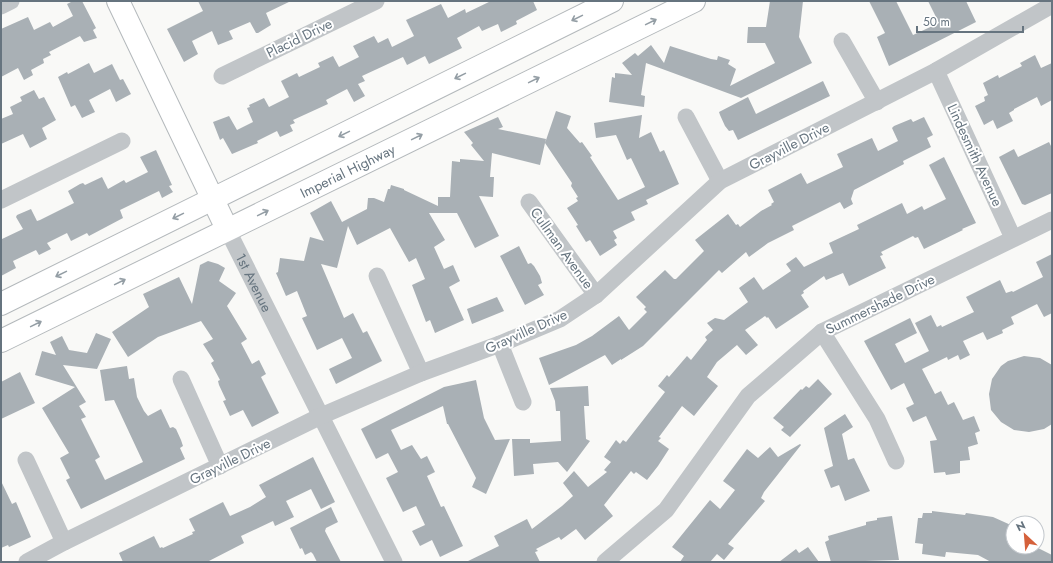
<svg xmlns="http://www.w3.org/2000/svg" width="1053" height="563" viewBox="0 0 1053 563" font-family="Jost,sans-serif">
<rect width="100%" height="100%" fill="#f9f9f7"/>
<path fill="#a9b0b5" d="M73,1H82L96,28L93,30L97,38L84,42L80,36L49,52L51,55L43,59L44,63L31,70L33,75L24,80L18,68L1,77V29L28,17L34,30L50,22L53,27L73,16L67,4Z
M198,1H291L266,13L271,25L258,33H256L250,22L229,31L233,39L218,45L212,31L192,41L198,54L184,62L167,29L203,11Z
M491,1H533L537,10L516,21L517,24L501,32L498,24L482,31L479,26L457,38L462,48L429,64L425,56L407,65L403,57L362,76L365,81L358,84L365,96L354,102L347,89L326,100L328,104L293,120L295,123L290,125L293,131L280,137L277,131L257,141L258,143L232,154L223,138L220,140L213,122L229,116L237,130L253,122L247,108L250,107L249,105L264,98L269,107L289,97L281,81L297,73L299,77L320,67L318,63L333,56L339,67L359,57L353,46L374,36L378,43L388,38L392,47L414,36L406,20L441,4L448,18L465,9L466,13Z
M770,1H803L799,37L812,63L741,98L646,63L641,95L645,96L644,107L609,102L612,77L615,78V73L632,75L622,63L635,53L638,56L651,45L664,63L670,46L711,59L717,60L718,56L730,60L728,64L736,69L730,86L775,63L765,43H747L748,27H766Z
M869,1H896L913,35L939,23L928,1H966L976,22L889,66L877,37L885,33Z
M1035,55L1041,68L1052,63V100L1041,106L1037,97L1014,109V110L1009,113L1013,121L997,129L993,120L984,125L975,106L985,101L984,97L988,95L983,83L998,75L999,78L1022,66L1020,63Z
M89,63L94,73L112,64L120,80L123,79L131,94L116,102L110,89L89,100L95,112L82,118L75,105L71,107L58,77L67,72L68,74Z
M823,81L830,96L738,140L733,130L729,131L725,126L720,115L719,112L748,97L756,114Z
M34,90L39,99L44,97L56,120L42,128L47,139L30,148L23,134L1,144V119L13,114L10,107L22,101L20,97Z
M556,111L571,116L567,128L580,143L582,142L592,156L590,157L618,200L645,187L631,158L627,160L616,135L596,138L594,123L642,115L639,138L651,132L660,152L664,150L679,184L646,200L648,204L631,212L635,220L613,231L617,238L614,240L617,245L600,256L590,240L586,242L576,226L578,225L567,208L578,201L576,198L578,197L571,186L572,183L545,143L540,165L492,153L490,177H494L493,197L479,196L499,236L475,248L457,213H429L445,240L434,247L444,269L453,265L460,281L449,287L464,320L435,333L430,320L426,322L412,285L425,279L416,258L409,262L390,228L357,245L348,226L337,268L321,264L344,318L353,313L363,333L367,331L382,361L336,384L329,369L352,358L342,338L317,350L302,318L307,316L297,291L286,296L276,273L278,272L280,258L304,261L310,237L324,241L310,213L331,201L342,222L367,209L368,198H374L384,202L388,189H390L391,185L404,189V190L438,206V197H450L452,161L460,162V159L484,161L471,145L473,143L464,132L498,117L503,127L498,129L546,139L545,143Z
M924,117L933,135L927,138L931,147L903,161L904,164L854,190L851,199L853,204L844,209L840,202L792,226L794,230L768,243L749,257L746,252L722,273L719,270L643,346L621,360V359L612,365L605,355L549,385L539,358L576,345L592,336L619,316L629,330L647,312L644,309L646,307L636,297L665,270L674,279H676L704,251L695,240L728,214L736,225L738,224L740,227L761,211L772,205L771,204L774,202L768,190L801,173L807,184L843,167L837,154L872,138L878,151L898,141L892,128L894,126L911,119L913,122Z
M1049,142L1052,148V193L1025,205L1022,204L999,157L1014,149L1018,157Z
M156,150L172,185L169,186L173,192L162,198L159,191L120,210L123,218L89,236L87,233L71,241L67,233L47,243L51,249L39,255L36,250L13,261L16,268L1,276V237L2,239L23,229L16,217L17,215L31,209L37,221L40,220L74,203L68,191L80,184L83,183L85,185L102,177L108,189L124,180L126,183L148,172L140,157Z
M944,157L976,223L962,229L963,230L924,249L918,237L915,238L913,236L881,252L883,255L880,256L886,268L849,286L843,273L826,280L824,276L803,291L804,293L801,295L809,307L776,329L768,317L767,318L765,316L745,330L758,345L746,355L737,345L717,362L707,377L718,386L694,416L682,406L659,437L661,438L658,441L669,449L658,466L647,480L636,472L634,474L631,471L604,505L613,516L585,540L576,529L561,540L559,537L536,549L538,551L535,552L540,562H466L499,546L494,536L527,519L532,529L562,506L573,496L563,483L574,471L588,487L607,472L604,470L611,462L604,457L616,440L620,444L623,440L626,442L665,392L658,386L667,375L669,377L687,356L691,360L707,340L705,337L713,330L707,323L715,318L724,320L748,302L739,288L754,277L763,290L791,271L786,264L796,257L804,267L833,253L829,243L859,229L857,225L902,203L907,214L922,206L924,210L946,199L929,165Z
M519,246L528,264L531,263L534,266L540,276L542,283L538,285L544,295L525,305L500,256Z
M1052,254V313L1044,317L1037,304L1011,317L1014,324L1002,330L1003,333L987,340L983,332L963,341L970,355L960,360L958,355L948,360L947,357L922,369L935,394L941,391L948,405L954,402L963,420L974,416L980,431L975,433L978,444L968,447L970,460L960,461V473L946,475L945,472L934,473L930,441L937,440L926,416L913,422L906,408L914,404L904,383L891,390L864,341L910,318L917,333L895,344L905,363L929,351L915,323L931,315L937,327L941,325L942,327L974,312L966,297L1000,280L1006,293L1012,291L1013,292L1043,277L1036,262Z
M208,261L218,264L225,268L219,281L236,293L227,306L247,339L241,343L252,364L259,360L266,374L261,377L279,413L252,427L243,410L230,416L223,401L226,400L219,385L218,381L220,380L211,363L214,361L203,344L213,339L201,321L158,337L128,357L112,332L149,307L143,294L179,277L192,304L200,265Z
M497,297L504,311L472,324L467,309Z
M96,333L111,339L97,369L63,365L86,402L79,406L86,417L81,419L100,457L95,460L105,480L143,462L114,400L105,401L100,370L127,366L129,379L134,378L137,397L144,411L148,416L161,409L170,428L173,427L176,429L181,440L183,446L180,448L185,459L81,509L66,480L70,478L60,458L69,453L42,408L75,387L35,375L42,351L56,355L50,342L62,336L69,350L87,353Z
M1024,356L1040,358L1052,365V424L1044,429L1029,432L1014,430L1001,422L991,410L989,394L992,379L1001,366L1008,361Z
M20,372L35,403L1,419V382Z
M818,379L832,394L790,437L781,430L784,427L773,418L801,389L802,390L806,386L809,388Z
M476,380L484,418L495,440L510,439L486,494L472,487L476,478L448,424H447L443,406L391,430L401,450L412,445L421,459L427,456L435,472L427,476L441,507L444,506L463,546L440,557L432,540L420,546L412,531L425,525L416,506L403,512L386,478L398,472L388,453L376,459L361,429L444,387Z
M588,386L589,406H584L586,439L590,441L567,472L558,462L533,464L534,474L514,476L512,439H530V443L561,441L560,411H556L555,401L550,388Z
M845,414L853,427L842,434L848,460L854,458L870,491L845,501L839,485L831,488L824,470L833,466L824,428Z
M800,444L801,445L764,492L761,498L765,501L728,544L734,548L724,560L717,554L710,562H680L684,556L672,547L710,500L720,509L735,490L723,481L747,449L758,458L770,447L778,457Z
M313,457L335,502L321,509L311,489L286,501L294,517L275,526L273,521L241,536L244,543L207,562H123L119,553L154,536L160,548L162,547L163,548L193,534L192,532L195,531L189,519L223,502L230,516L250,507L266,497L259,485Z
M1,481L12,504L16,502L31,537L9,547L8,545L1,548Z
M331,507L338,522L326,528L325,531L341,562H317L313,554L311,552L305,555L302,548L300,549L290,528Z
M932,511L965,515L966,513L993,517L1013,526V547H1036L1052,555V562H991L978,555L946,552L945,557L922,554L923,544L915,543L918,518H922L923,513H932Z
M892,516L899,560L831,562L825,542L829,540L828,536L866,525V522L877,520V518Z
M808,547L819,562H779L796,549L799,553Z"/>
<g fill="none" stroke-linecap="round" stroke-linejoin="round">
<defs>
<g id="major">
<path d="M118,1L227,229"/>
<path d="M1,304L612,1"/>
<path id="s2" d="M1,341L694,1"/>
</g>
</defs>
<use href="#major" stroke="#b4b9bc" stroke-width="24"/>
<g stroke="#c1c5c8" stroke-width="17">
<path d="M1,6L11,1"/>
<path d="M842,41L877,102"/>
<path d="M936,71L1013,238"/>
<path d="M222,76L376,1"/>
<path d="M686,117L720,181"/>
<path d="M1,200L122,141"/>
<path d="M529,202L596,295"/>
<path id="s1" d="M227,229L394,562"/>
<path d="M377,276L421,373"/>
<path d="M822,332L877,419L896,461"/>
<path d="M500,344L523,402"/>
<path d="M181,379L220,466"/>
<path d="M26,460L64,542"/>
<path d="M27,562L64,542L321,416L421,373L500,344L560,319L596,295L720,181L936,71L1052,5"/>
<path d="M605,562L666,510L748,396L822,332L1052,220"/>
</g>
<use href="#major" stroke="#fff" stroke-width="22"/>
</g>
<defs><path id="oneway-shaft" d="M-6 0H5M1.5-3L5.5 0L1.5 3" fill="none" stroke-width="1.6" stroke-linecap="round" stroke-linejoin="round"/></defs>
<g stroke="#949ea5">
<use href="#oneway-shaft" transform="translate(577 18) rotate(154)"/>
<use href="#oneway-shaft" transform="translate(651 22) rotate(-26)"/>
<use href="#oneway-shaft" transform="translate(460 76) rotate(154)"/>
<use href="#oneway-shaft" transform="translate(534 80) rotate(-26)"/>
<use href="#oneway-shaft" transform="translate(344 134) rotate(154)"/>
<use href="#oneway-shaft" transform="translate(417 137) rotate(-26)"/>
<use href="#oneway-shaft" transform="translate(263 213) rotate(-26)"/>
<use href="#oneway-shaft" transform="translate(178 216) rotate(154)"/>
<use href="#oneway-shaft" transform="translate(61 274) rotate(154)"/>
<use href="#oneway-shaft" transform="translate(120 282) rotate(-26)"/>
<use href="#oneway-shaft" transform="translate(36 324) rotate(-26)"/>
</g>
<g text-anchor="middle" stroke-width="4" stroke-linejoin="round" paint-order="stroke">
<g font-size="14" fill="#66747f" stroke="#fff">
<text transform="translate(299 38) rotate(-26)" y="5">Placid Drive</text>
<text transform="translate(789 146) rotate(-27)" y="5">Grayville Drive</text>
<text transform="translate(975 155) rotate(65)" y="5">Lindesmith Avenue</text>
<text dy="5" stroke="none"><textPath href="#s2" startOffset="386">Imperial Highway</textPath></text>
<text transform="translate(562 248) rotate(54)" y="5">Cullman Avenue</text>
<text dy="5" stroke="none"><textPath href="#s1" startOffset="60">1st Avenue</textPath></text>
<text transform="translate(880 304) rotate(-26)" y="5">Summershade Drive</text>
<text transform="translate(526 331) rotate(-24)" y="5">Grayville Drive</text>
<text transform="translate(230 461) rotate(-26)" y="5">Grayville Drive</text>
</g>
</g>
<rect width="1053" height="563" fill="none" stroke="#66747f" stroke-width="4"/>
<g transform="translate(1025 535) rotate(334)"><circle r="19" fill="#ffffff" stroke="#c2c7cc"/>
<path d="M0-3L7 15L0 10L-7 15Z" fill="#d5613b"/>
<text y="-6" font-size="11" font-weight="bold" text-anchor="middle" fill="#66747f">N</text>
</g>
<path d="M917 26v6h106v-6" fill="none" stroke="#66747f" stroke-width="2"/>
<text x="923" y="26" font-size="12" fill="#66747f" stroke="#ffffff" stroke-width="3" paint-order="stroke">50 m</text>
</svg>
